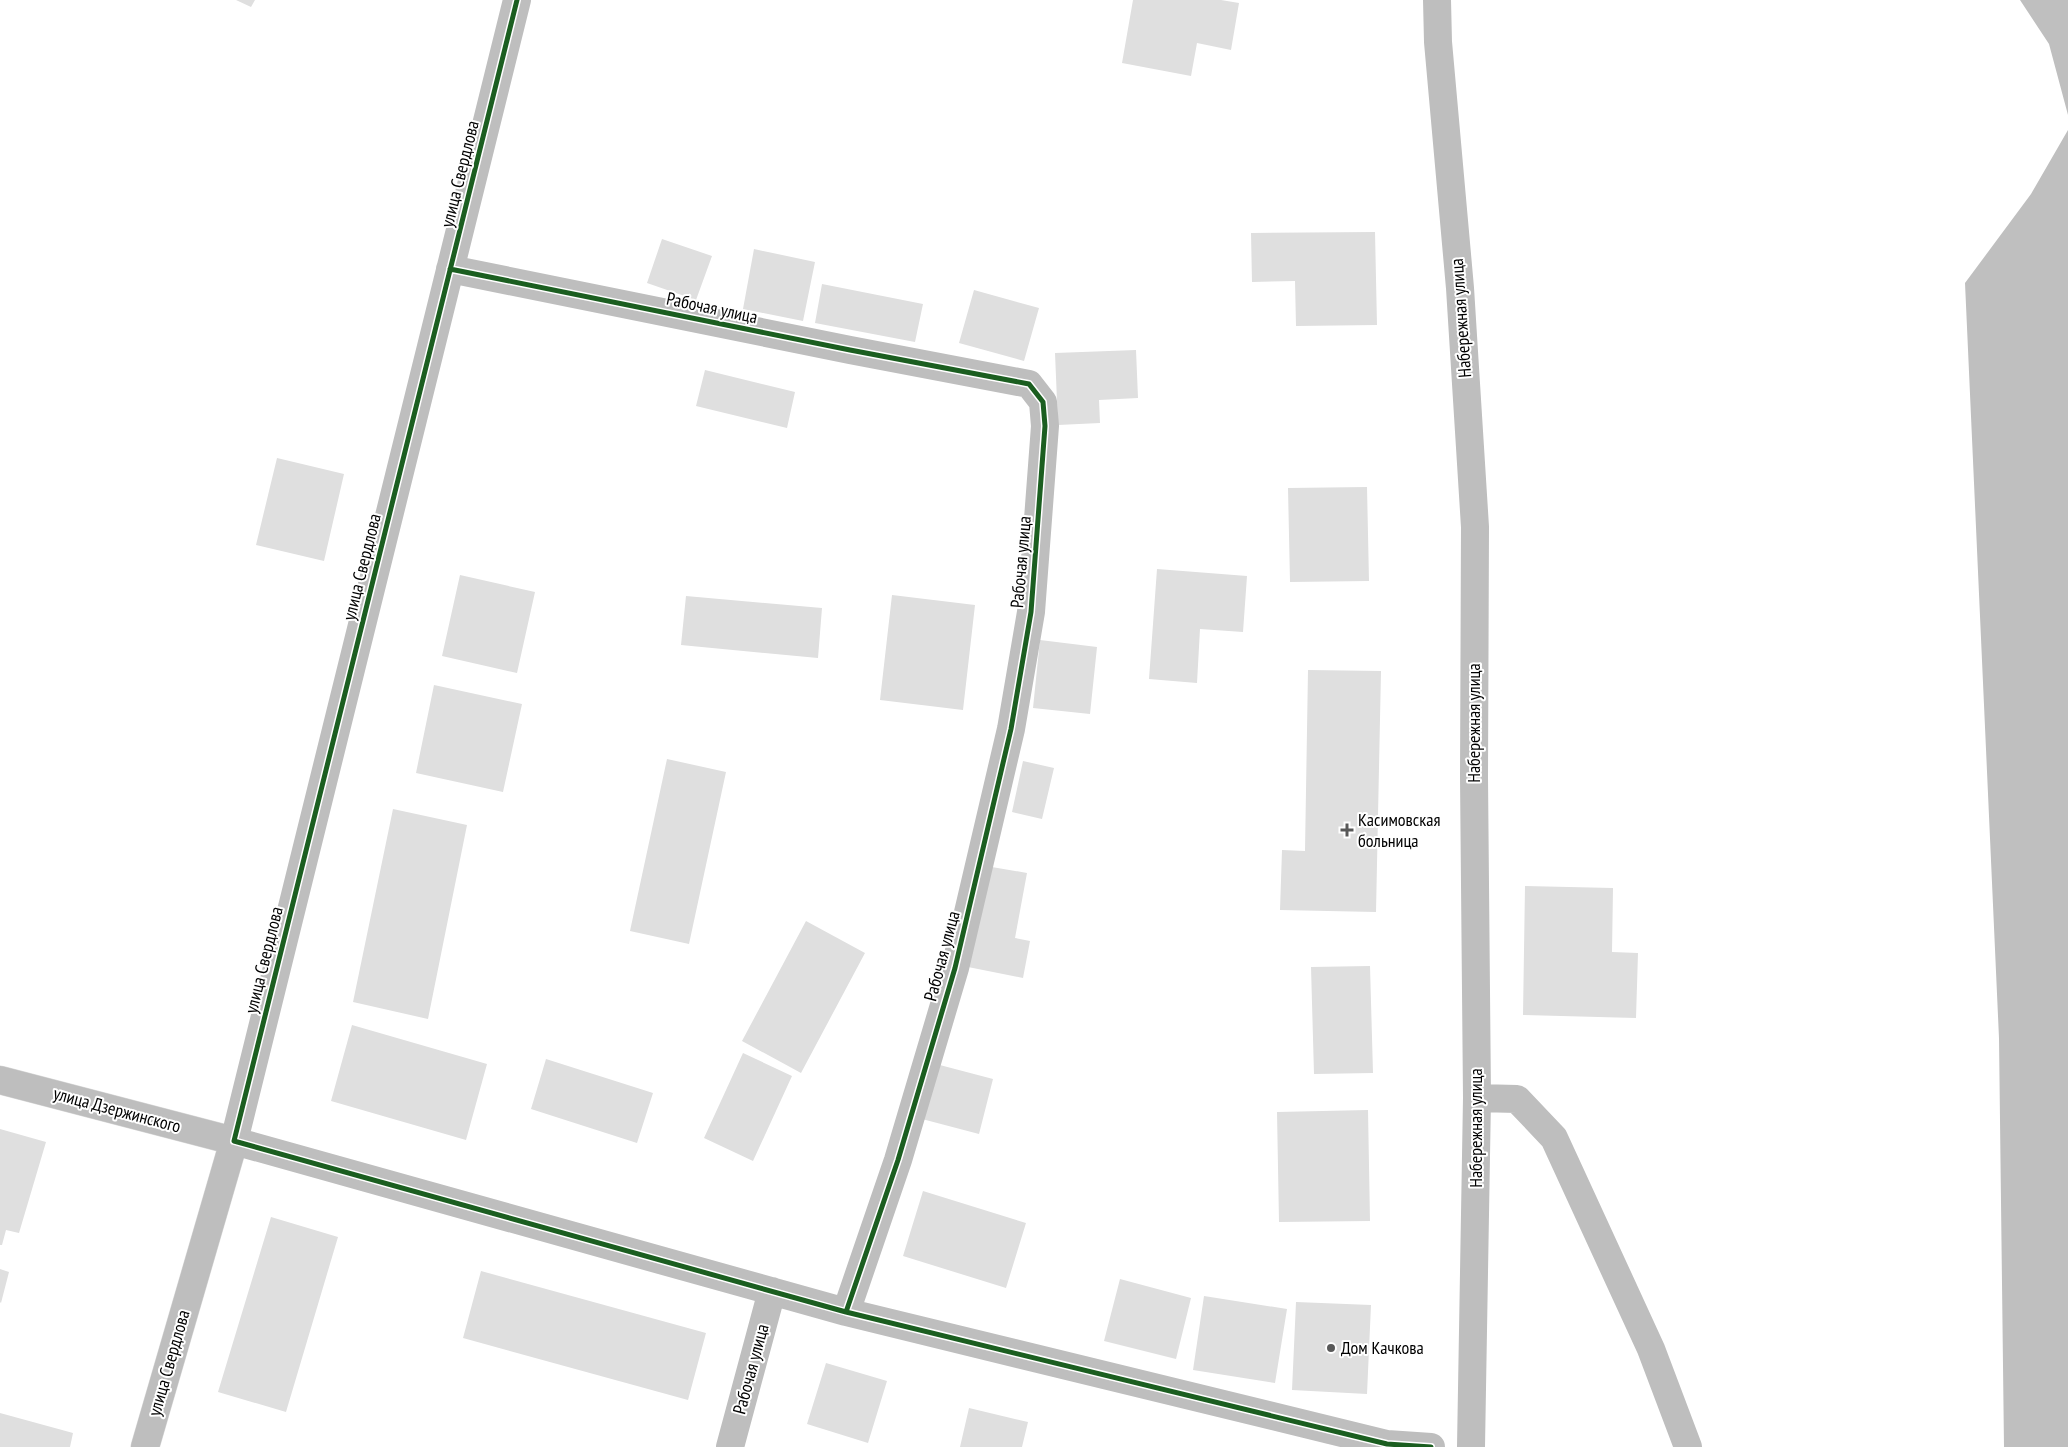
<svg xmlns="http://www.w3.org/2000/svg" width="2068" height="1447" viewBox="0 0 2068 1447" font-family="'PT Sans Narrow',sans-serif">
<rect width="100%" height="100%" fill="#fff"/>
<path fill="#bfbfbf" d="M2020,0H2068V115L2049,44Z
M2068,130V1447H2004L1999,1038L1965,283L2031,194Z"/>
<path fill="#dfdfdf" d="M236,0H255L251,7Z
M1133,0H1221L1239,3L1231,50L1197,43L1191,76L1122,63Z
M1375,232L1377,325L1296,326L1295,281L1252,282L1251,233Z
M662,239L712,256L696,300L647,283Z
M754,249L815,262L803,321L743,309Z
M822,284L923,304L915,342L815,323Z
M974,290L1039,308L1024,361L959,343Z
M1136,350L1138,398L1099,400L1100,423L1058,425L1055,353Z
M705,370L795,392L787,428L696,406Z
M277,458L344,474L324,561L256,545Z
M1367,487L1369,581L1290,582L1288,488Z
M1157,569L1247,576L1243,632L1200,629L1197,683L1149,679Z
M460,575L535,592L517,673L442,656Z
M892,595L975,605L963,710L880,700Z
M686,596L822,608L818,658L681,645Z
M1040,640L1097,647L1090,714L1033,708Z
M1308,670L1381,671L1376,912L1280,910L1282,850L1305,851Z
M434,685L522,704L503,792L416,773Z
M667,759L726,772L689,944L630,931Z
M1023,761L1054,768L1042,819L1012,812Z
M393,809L467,825L428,1019L353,1002Z
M986,866L1027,873L1015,938L1030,941L1023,978L968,967Z
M1525,886L1613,888L1612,952L1638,953L1636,1018L1523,1015Z
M806,921L865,953L801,1073L742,1041Z
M1370,966L1373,1073L1314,1074L1311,967Z
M352,1025L487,1064L466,1140L331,1101Z
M743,1053L792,1076L753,1161L704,1138Z
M546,1059L653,1093L637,1143L531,1109Z
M936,1064L993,1079L979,1134L922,1119Z
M1368,1110L1370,1221L1279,1222L1277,1112Z
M0,1129L46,1142L19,1233L6,1230L2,1245H0Z
M923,1191L1026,1223L1006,1288L903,1256Z
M271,1217L338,1237L286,1412L218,1392Z
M0,1269L9,1272L1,1303L0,1302Z
M481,1271L706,1333L688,1400L463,1338Z
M1120,1279L1191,1298L1176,1359L1104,1341Z
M1204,1296L1287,1309L1275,1383L1193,1370Z
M1296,1302L1371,1305L1367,1394L1292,1390Z
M826,1363L887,1381L868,1443L807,1424Z
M969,1408L1028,1422L1022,1447H960Z
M0,1413L73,1433L70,1447H0Z"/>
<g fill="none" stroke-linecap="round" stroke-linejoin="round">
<defs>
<path id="major" d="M0,1080L234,1141L145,1447"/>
</defs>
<use href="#major" stroke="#dbdbdb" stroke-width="29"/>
<path stroke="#bebebe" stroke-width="28" d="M517,0L234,1141L846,1312L1387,1444L1431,1447
M1437,0L1438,42L1460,288L1475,527L1474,777L1477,1098L1471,1447
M450,269L850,350L1029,384L1043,402L1045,426L1031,612L1011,729L955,968L898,1160L846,1312
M1477,1098L1517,1099L1554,1138L1651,1349L1688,1447
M730,1447L772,1291"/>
<use href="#major" stroke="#bebebe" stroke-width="28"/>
<defs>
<path id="cycleway" d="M517,0L234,1141L846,1312L1387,1444L1431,1447
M450,269L850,350L1029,384L1043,402L1045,426L1031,612L1011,729L955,968L898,1160L846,1312"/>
</defs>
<use href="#cycleway" stroke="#fff" stroke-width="8"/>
<use href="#cycleway" stroke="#1b5e20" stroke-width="5"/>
</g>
<g fill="#595959" stroke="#fff" stroke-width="2">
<path d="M1344.5 822.5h5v5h5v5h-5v5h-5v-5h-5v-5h5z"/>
<circle cx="1331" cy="1348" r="5"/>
</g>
<g text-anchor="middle" stroke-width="4" stroke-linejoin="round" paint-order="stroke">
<g font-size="18" fill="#000" stroke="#fff">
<text transform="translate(460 174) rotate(-76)" y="6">улица Свердлова</text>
<text transform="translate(712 308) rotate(12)" y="6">Рабочая улица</text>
<text transform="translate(1461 318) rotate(-94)" y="6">Набережная улица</text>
<text transform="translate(1021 562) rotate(-85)" y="6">Рабочая улица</text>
<text transform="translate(362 567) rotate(-76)" y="6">улица Свердлова</text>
<text transform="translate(1474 723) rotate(-90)" y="6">Набережная улица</text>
<text transform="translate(942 956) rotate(-75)" y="6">Рабочая улица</text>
<text transform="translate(264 960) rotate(-76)" y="6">улица Свердлова</text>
<text transform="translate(117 1110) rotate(15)" y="6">улица Дзержинского</text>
<text transform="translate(1476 1128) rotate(-90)" y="6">Набережная улица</text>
<text transform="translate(169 1363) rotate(-74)" y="6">улица Свердлова</text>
<text transform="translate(751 1369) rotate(-75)" y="6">Рабочая улица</text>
</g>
<g font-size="18" fill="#000" stroke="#fff" text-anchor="start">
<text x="1358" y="826">Касимовская<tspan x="1358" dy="21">больница</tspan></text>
<text x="1341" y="1354">Дом Качкова</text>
</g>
</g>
</svg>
